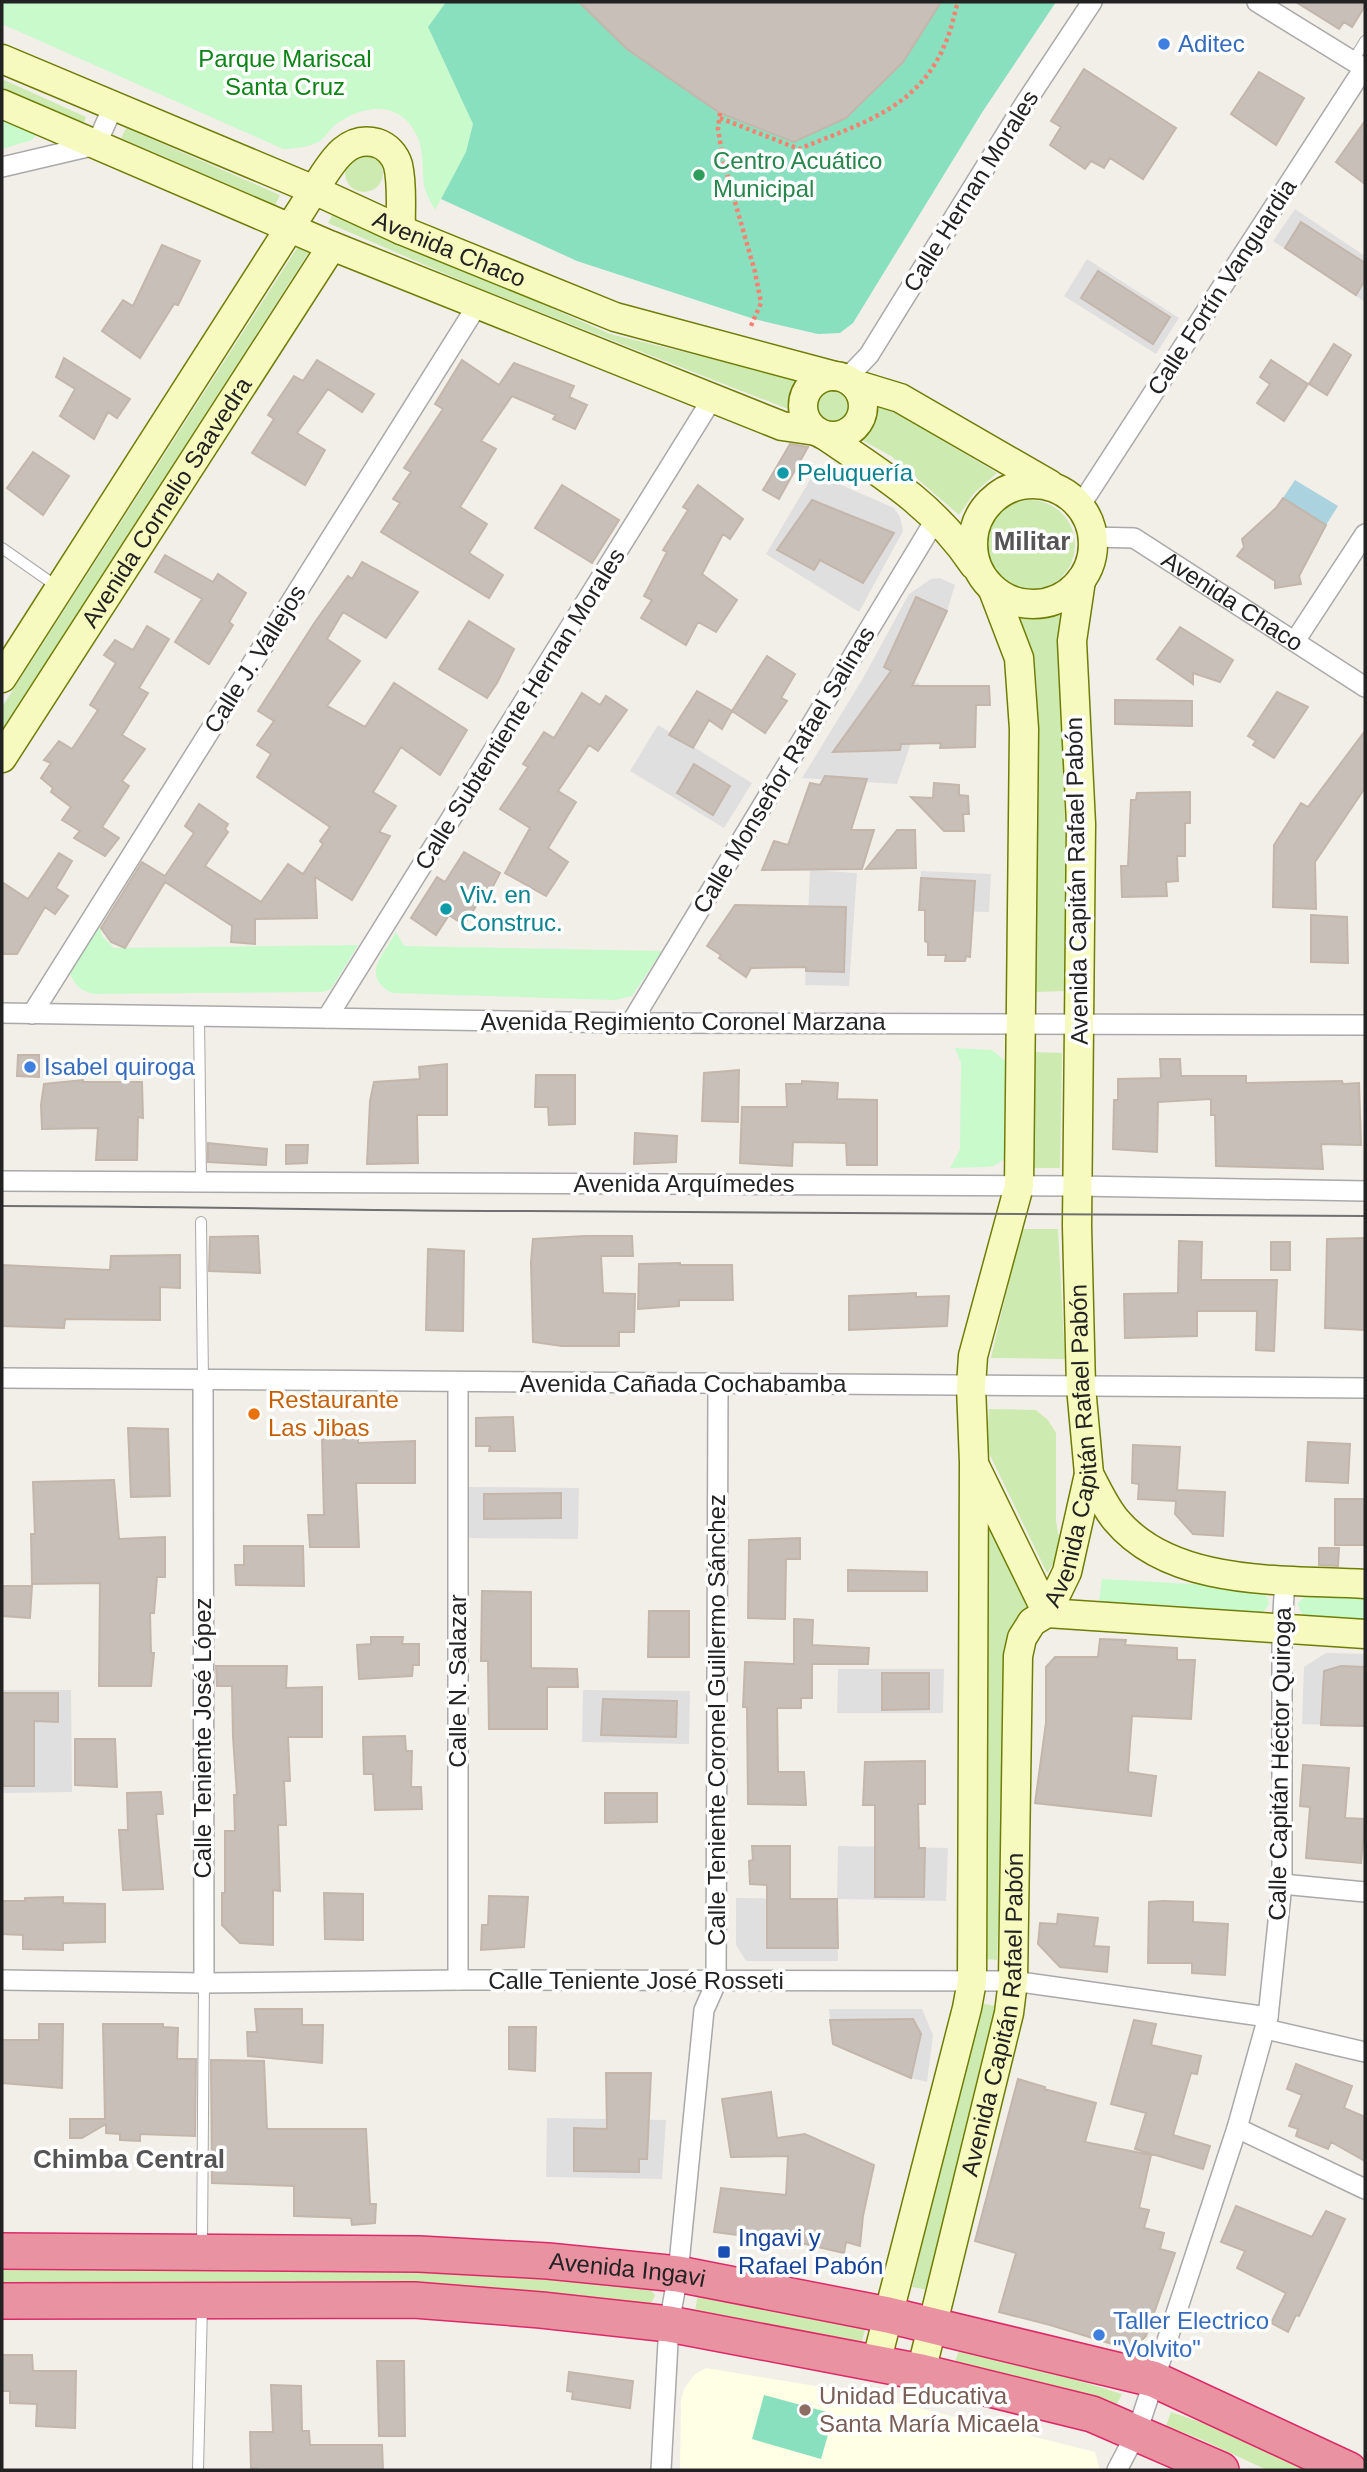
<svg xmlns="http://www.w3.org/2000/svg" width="1367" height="2472" viewBox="0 0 1367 2472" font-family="Arial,sans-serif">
<rect width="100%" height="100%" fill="#f2efe9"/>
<path fill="#e0dfdf" d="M1295,209L1365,256V302L1273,241Z
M1087,259L1179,318L1156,354L1064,296Z
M814,473L894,508L900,517L903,531L859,612L766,554Z
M940,578L955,585L947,611L914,681L923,686V708L897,784L802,778L862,680L909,594L931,579Z
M658,725L752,783L724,828L630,771Z
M810,870L857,873L849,986L805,985Z
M921,871L991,874L989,912L919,910Z
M469,1487L579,1488L578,1539L468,1538Z
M1326,1653L1365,1654V1726L1302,1724L1304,1667Z
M838,1669H944L943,1713H837Z
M2,1690H71L72,1792L2,1793Z
M583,1690L690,1691L689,1744L582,1742Z
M838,1846L948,1848L946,1901L837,1899L838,1961H746L736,1945V1898L837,1899Z
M829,2009H922L933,2035L927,2082L911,2078L833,2044Z
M547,2118L666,2120L662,2179L546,2177Z"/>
<path fill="#ffffe5" d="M706,2368L859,2393L1095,2452L1100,2470H680L681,2401L684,2389L695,2374Z"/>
<path fill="#cdebb0" d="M2,79L86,117L83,125L2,89Z
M126,128L280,195L275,205L121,138Z
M345 173a19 19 0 1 1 38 0a19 19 0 1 1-38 0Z
M334,212L610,334L803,381L793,411L476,287L328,223Z
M299,245L309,252L2,730V707Z
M816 408a19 19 0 1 1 38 0a19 19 0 1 1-38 0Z
M878,402L997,473L974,493L959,515L891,456L860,439Z
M985 545a45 45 0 1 1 90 0a45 45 0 1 1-90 0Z
M1062,613L1059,650L1065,824V991L1036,992L1037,689L1034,658L1019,617H1034Z
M1035,1052L1062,1053L1060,1168H1033Z
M1021,1229H1058L1065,1359L991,1358Z
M989,1409L1036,1410L1048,1420L1056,1433V1520L1058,1533L1064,1548L1047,1573L986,1447Z
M987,1522L1029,1607L1011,1635L1008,1658L997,1960L984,1959Z
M979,2003L996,2006V2015L928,2290L912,2287Z
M2,2268L435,2270L523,2274L642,2287L650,2289L655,2295L652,2302L645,2307L2,2287Z
M698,2294L866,2327L861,2344L695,2311Z
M960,2347L1042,2369L1122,2394L1114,2410L954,2365Z
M1171,2412L1229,2432L1314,2470H1267L1200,2439L1166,2426Z"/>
<path fill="#c8facc" d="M2,2H446L428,27L473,124L466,152L435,210C431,202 425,193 424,185C422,169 424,151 417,136C400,99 362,105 335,125C329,130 326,137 320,141C308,148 296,148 283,149L2,24Z
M2,119L6,121L36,135L32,140L2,149Z
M100,926L102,936L114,948L358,945L331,989L323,992L93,994C80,990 75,986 70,973Z
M396,932L404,946L662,951L632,996L615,1000L392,993C360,975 383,956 396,932Z
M955,1048L992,1050L1005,1061L1004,1159L994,1166L984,1167L950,1168L960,1149L961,1063Z
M1102,1579L1210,1585L1262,1592C1270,1598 1271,1605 1263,1612L1099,1601Z
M1308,1593L1365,1596V1621L1306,1617L1300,1611L1298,1603Z"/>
<path fill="#88e0be" d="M446,2H1056L983,111L853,323L840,333L818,334L754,319L577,261L441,199L466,152L473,124L428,27Z
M764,2395L834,2414L821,2459L752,2439Z"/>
<path fill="#aad3df" d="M1295,480L1338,506L1326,525L1283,498Z"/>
<path fill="#c7bfb8" stroke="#c4b6ab" stroke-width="2" d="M579,2H941L903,62L846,118L794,142L720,113L627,49Z
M1296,2H1365V6L1352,27L1344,22L1339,29Z
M1084,69L1176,128L1143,179L1110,158L1104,168L1091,161L1085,169L1050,145L1061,127L1051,121Z
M1259,72L1304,98L1276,145L1231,114Z
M1365,121V184L1336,162Z
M1301,222L1365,263V280L1356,295L1285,248Z
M162,245L200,261L178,305L174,304L140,358L102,331L123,300L133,306Z
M1098,271L1170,317L1153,344L1081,298Z
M1334,344L1351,355L1327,395L1309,384Z
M64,358L130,399L117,418L108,412L94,439L60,416L75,389L56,377Z
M317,360L374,394L362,412L328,389L297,433L325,450L305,485L252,453L274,419L268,415L294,376L303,381Z
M462,360L499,385L514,363L574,386L569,397L587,405L575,429L553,419L556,415L512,396L481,441L496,449L460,507L487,524L469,553L503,575L489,598L381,532L400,503L393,499L411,472L404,468L443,409L435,404Z
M1271,360L1308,384L1284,421L1257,403L1270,384L1260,377Z
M790,444L808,447L779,499L763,490Z
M33,452L69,476L43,515L7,488Z
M562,485L619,520L592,563L535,528Z
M698,485L743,519L730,539L723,534L702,574L737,600L716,632L698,622L686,645L641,618L652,600L644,596L667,552L663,550L688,510L683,507Z
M1283,498L1326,525L1299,576L1301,584L1275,588V581L1237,556L1244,547L1242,539L1276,508Z
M812,500L894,533L863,583L820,560L814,570L777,550Z
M165,555L213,582L218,574L246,593L229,622L233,625L209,664L175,642L202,599L155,572Z
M362,562L418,592L386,638L343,612L327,639L360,661L327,706L365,727L394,683L467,730L440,775L401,747L373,792L396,806L379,832L390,836L352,900L315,877L317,918L255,919V944L231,942L232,926L165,882L125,948L111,942L101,928L142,862L165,876L194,833L185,826L199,804L228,824L225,829L228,832L205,866L261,902L288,864L303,874L323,844L320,841L330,827L257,777L271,754L257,745L274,721L258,711L315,622L348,576L352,579Z
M916,597L947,611L912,686H989L990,705H976L975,747L940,748L941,743L901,744L900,750L833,752L891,671L884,667Z
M469,621L514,649L497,683L487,698L439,669Z
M147,626L169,639L139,688L148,693L122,735L145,749L122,781L129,786L102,827L119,838L105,856L74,838L80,831L62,820L71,807L51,792L53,788L41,778L51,763L44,760L59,741L72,749L98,710L90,705L116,663L104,655L115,640L133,650Z
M1180,627L1233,660L1220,682L1193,673V684L1157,659Z
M767,656L795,674L781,698L787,701L765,733L732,711Z
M697,691L732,711L722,729L709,720L693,748L669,735Z
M1277,692L1308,707L1274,758L1253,745L1256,741L1248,736Z
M582,693L600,705L606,696L627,710L598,751L589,745L558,791L576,802L548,848L568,862L546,896L505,873L530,828L500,809L528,767L523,764L544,732L554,738Z
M1115,700L1192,701V726L1115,724Z
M1365,731V788L1315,862L1316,909L1273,907L1274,845L1301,803L1308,807Z
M694,764L730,786L713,815L677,793Z
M825,776L867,779L851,830H874L862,869L762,870L774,841L788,845L810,783L820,785Z
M934,783L959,785V795L968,796L969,814H963L964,831H944L911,797L933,798Z
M1190,792V823H1185V856H1177L1178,881L1166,882L1167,896L1122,897L1121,866H1128L1131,800H1136L1137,793Z
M897,830H915L916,868L866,869Z
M464,852L500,873L489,894L485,892L464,925L449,915L436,935L411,918L437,877L445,882Z
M59,853L72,861L56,888L68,896L55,914L45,907L17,954H2V882L28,899Z
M921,878L975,881L970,957L966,956L965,961H945L946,955H928V943L925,941V910H919Z
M735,905L846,907L844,972L806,971V967L751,968L746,977L719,958L721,955L707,946Z
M1311,915L1347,917L1348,963L1311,962Z
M18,1055H39V1077L17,1076Z
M1160,1059H1180L1181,1076H1246V1083L1342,1081L1343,1084L1359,1083L1361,1145L1321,1144L1323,1169L1216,1166L1215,1115H1211V1099L1158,1102L1157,1152L1113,1149L1114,1100H1118V1079L1161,1078Z
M447,1064V1115H417L418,1163L367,1164L370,1101L374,1082L420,1079L419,1067Z
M739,1070L738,1122L702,1121L704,1073Z
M536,1075H575V1124L549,1125L548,1107H535Z
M83,1080V1082H142L143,1118L138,1117L137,1160H96L98,1128L42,1129L41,1105L44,1084Z
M802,1081L838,1083L837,1099L877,1100V1165H847L846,1143L793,1142L792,1166L740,1163L742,1107H787L786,1084H802Z
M635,1133L677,1136L676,1162L634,1164Z
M208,1143L267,1149L266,1165L208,1162Z
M286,1145H308L307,1163L286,1164Z
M258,1236L260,1273L209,1271L210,1237Z
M585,1236H632L633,1256H601L603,1293L635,1294L634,1332H619V1346H562L533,1342L531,1262L533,1239Z
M1365,1238V1330L1325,1328L1327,1239Z
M1179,1241L1202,1242L1201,1280H1277L1274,1351L1256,1350L1257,1311H1197V1336L1125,1338L1124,1294L1178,1293Z
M1271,1242H1290V1270H1271Z
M428,1249L464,1251L463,1331L426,1330Z
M180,1255V1288L160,1287V1320L65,1319L64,1328L2,1326V1265L110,1270L111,1256Z
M680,1263V1265H732L733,1300H679V1306L638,1309L639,1264Z
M916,1293V1297L949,1296L947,1326L849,1330V1296Z
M513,1417L515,1451H489L490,1446H476V1418Z
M128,1428L168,1429L170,1496L131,1497Z
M322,1439H358V1443L415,1441V1483H356L359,1547H310L308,1515H324Z
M1308,1442L1350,1444L1348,1483L1306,1481Z
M1133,1445L1180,1447L1177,1490L1225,1492L1223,1536L1193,1534L1175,1514L1176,1501L1138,1499L1139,1484L1132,1483Z
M114,1480L119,1539L165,1537V1577H157L154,1613H150L151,1653H154L151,1686H99L100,1583L32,1584L31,1534H35L33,1482Z
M561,1493V1518L484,1519V1494Z
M1335,1499H1365V1545H1335Z
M800,1538V1559H786L785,1619L748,1618L749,1540Z
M244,1546H303L304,1586L236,1585L235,1565H244Z
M1319,1548H1339L1338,1566L1319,1565Z
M848,1570L927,1572V1591H848Z
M2,1586H32L30,1618L2,1616Z
M482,1591L531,1592V1668L577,1669L578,1687H547V1729H489L488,1661H481Z
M649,1611H689V1657H648Z
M794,1619L813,1620L812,1645L869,1648L868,1664H812V1698H801V1708H777L778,1772H804L806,1805L748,1804L747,1707H743L745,1662L794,1664Z
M371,1637H403L402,1644H419V1665H413L412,1676L359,1679L357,1645L371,1644Z
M1100,1639L1126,1640L1125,1645L1177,1648V1660H1195L1191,1719L1132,1716L1128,1772L1156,1776L1151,1816L1035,1803L1046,1723V1667L1055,1657H1098Z
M216,1666H287L286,1688L322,1687V1737H288L290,1781H284L286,1825H278L280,1891L273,1890V1945L240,1943L222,1925V1893H225V1831H235L234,1795H237L233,1737L232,1686H217Z
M1341,1666L1365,1667V1726L1321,1725L1324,1671Z
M882,1673H929V1709L882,1710Z
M2,1693H58V1722L34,1721V1786H2Z
M603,1699L677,1701L676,1737L601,1735Z
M405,1736L406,1751H412L411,1787H421L422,1809L375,1810L373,1774H364L363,1737Z
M75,1739H115L117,1787L75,1785Z
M925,1761V1804H918L919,1848H925L924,1897H875V1805H863L865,1762Z
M1303,1765L1349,1768L1345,1818L1365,1819L1361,1863L1306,1858L1310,1807L1300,1806Z
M161,1792L163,1814H156L163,1889L123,1890L119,1830H128L127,1793Z
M605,1793H657V1822L605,1823Z
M752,1846H790V1899H837L838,1948H767V1885L750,1884L749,1861L753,1860Z
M324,1893L363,1894V1940L325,1939Z
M489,1896L528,1897L524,1947L481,1950L482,1925H488Z
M63,1897V1903L105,1904V1942L63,1943V1950L23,1949V1935L2,1934V1901H25V1898Z
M1163,1901L1193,1902V1922L1228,1924L1225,1975L1192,1973V1963H1148L1149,1902Z
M1058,1914L1098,1918L1094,1946L1109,1947L1107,1972L1060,1967L1038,1944L1040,1923L1057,1924Z
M255,2009H302V2025H323L322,2063L248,2056L247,2032H257Z
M913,2019L921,2034L911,2078L833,2044L830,2020Z
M1134,2020L1156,2024L1151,2045L1201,2056L1197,2074L1191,2073L1173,2135L1210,2146L1203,2169L1135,2149L1146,2113L1111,2104Z
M39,2024H63L62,2088L2,2083V2040H39Z
M103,2024H163V2027L178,2028L177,2059H196L195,2136L140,2134V2141L120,2140V2134L106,2133V2124L82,2138H70V2119H105Z
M509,2027H536L535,2071L509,2069Z
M211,2060L264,2061L267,2129H366L370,2204H376L375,2223L352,2225L351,2218L294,2216V2186L212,2183Z
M1296,2064L1352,2086L1344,2108L1365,2117V2161L1331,2142L1328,2149L1296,2136L1298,2129L1289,2126L1302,2095L1287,2089Z
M606,2073H651L647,2159H639V2172L574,2171V2128L607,2129Z
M1018,2079L1045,2087L1044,2089L1096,2103L1085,2142L1151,2155L1139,2208L1149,2210L1144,2228L1164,2233L1160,2249L1175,2253L1146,2336L1132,2350L1050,2325L999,2312L1016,2253L975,2241Z
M771,2092L777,2138L805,2134L874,2165L863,2216L860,2246L846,2242L844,2253L805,2244L714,2232L721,2188L786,2195L788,2156L731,2157L722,2099Z
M1236,2206L1312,2237L1326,2211L1345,2219L1299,2316L1296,2315L1288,2332L1271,2323L1286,2293L1237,2268L1245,2251L1221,2242Z
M2,2355H32L33,2371H76L75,2428L36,2426L37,2404L10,2403V2391H2Z
M377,2361H404L405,2436H379Z
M569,2372L633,2381L630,2408L572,2399L573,2392L567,2391Z
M271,2385L301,2386L302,2431H309L310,2445H382L383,2470H258V2468H251L250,2432H273Z"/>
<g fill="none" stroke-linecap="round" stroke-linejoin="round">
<defs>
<path id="lane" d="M1353,61L1365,41
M2,548L59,588
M199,1017L201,1182
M201,1222L203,1380
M202,2245L204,1983
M198,2470L202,2306"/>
<g id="street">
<path d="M2,167L96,145L113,107"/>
<path d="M847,378L869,355L1022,108L1092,2"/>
<path d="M1080,506L1364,68L1257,2"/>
<path id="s1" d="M1092,537L1134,538L1365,687"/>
<path d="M1295,641L1365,534"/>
<path d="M2,1013L631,1023L1365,1025"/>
<path d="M32,1014L478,304"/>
<path d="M327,1018L712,399"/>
<path d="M631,1023L937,517"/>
<path d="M2,1181L1078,1186L1365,1191"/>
<path d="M2,1378L1365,1388"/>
<path d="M203,1380L204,1983"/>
<path d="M1282,1884L1365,1892"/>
<path d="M2,1980L204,1983L458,1980L1013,1981L1268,2017"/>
<path d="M458,1980V1382"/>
<path d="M1266,2029L1365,2052"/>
<path d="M1237,2128L1365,2189"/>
<path d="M661,2470L669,2324L678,2274L704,2010L716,1983L718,1385"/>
<path d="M1117,2470L1137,2432L1237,2128L1268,2017L1282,1884V1629L1285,1579"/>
</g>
<g id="secondary">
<path id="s2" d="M2,59L314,190L401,230L615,317L835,376"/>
<path d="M2,104L332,246L782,426L816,431"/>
<circle cx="833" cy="406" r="30"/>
<path d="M854,384L900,398L1049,484"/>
<path d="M824,435C882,474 935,506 974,565"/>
<circle cx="1033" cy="544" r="60"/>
<path d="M2,678L314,190C329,168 344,134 377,143C387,146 395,155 398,165C403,186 400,209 401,230"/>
<path id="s3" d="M2,758L332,246"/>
<path d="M976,1468L1047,1613"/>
<path d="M1089,1474C1097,1489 1105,1507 1116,1520C1173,1588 1285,1579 1365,1584"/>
<path d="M1047,1613L1365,1634"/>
<path d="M876,2363L967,2008L972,1981L974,1463L971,1386L973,1356L1019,1186L1024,729L1019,658L993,590"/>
<path id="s4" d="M921,2372L1009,2013L1013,1981L1018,1656L1022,1638L1032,1622L1047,1613L1067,1572L1089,1474L1081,1387L1077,1226L1081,824L1072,641L1081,580"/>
</g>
<g id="highway">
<path id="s5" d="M2,2251L419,2254L548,2261L678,2274L888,2315L1153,2379L1349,2470"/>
<path d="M2,2301L414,2300L541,2310L669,2324L921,2372L1092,2414L1221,2470"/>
</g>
</defs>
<use href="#lane" stroke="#a9a9a9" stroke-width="12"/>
<use href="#street" stroke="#a9a9a9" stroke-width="22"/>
<use href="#secondary" stroke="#707d05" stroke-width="31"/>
<use href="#highway" stroke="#dc2a67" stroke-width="38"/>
<path stroke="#fa8072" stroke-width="4.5" stroke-dasharray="3.5 3.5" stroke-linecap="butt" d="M720,113L718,129L723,160L755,272L761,303L750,328
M720,118L799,149C862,123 921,108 947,39C952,27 954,14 958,2"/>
<use href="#lane" stroke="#fff" stroke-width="10"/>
<use href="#street" stroke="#fff" stroke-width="19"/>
<use href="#secondary" stroke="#f7fabf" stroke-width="28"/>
<use href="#highway" stroke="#e892a2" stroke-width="35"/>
<path stroke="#707070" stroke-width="2" d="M2,1206C178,1206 353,1211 529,1211C808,1212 1087,1212 1365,1216"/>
</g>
<g fill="#3f7fe0" stroke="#fff" stroke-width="2.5">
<circle cx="1164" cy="44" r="7"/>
<circle cx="30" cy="1067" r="7"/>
<circle cx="1099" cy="2335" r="7"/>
</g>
<circle fill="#2e9e5b" stroke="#fff" stroke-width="2.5" cx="699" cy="175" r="7"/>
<g fill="#0f9aa8" stroke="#fff" stroke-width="2.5">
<circle cx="783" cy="473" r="7"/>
<circle cx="446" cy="909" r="7"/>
</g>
<circle fill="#e8710a" stroke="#fff" stroke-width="2.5" cx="254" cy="1414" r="7"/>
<rect fill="#1a4fb4" stroke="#fff" stroke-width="2.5" x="717" y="2245" width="14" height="14" rx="3.5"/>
<circle fill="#8d6e63" stroke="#fff" stroke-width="2.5" cx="805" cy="2410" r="7"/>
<g text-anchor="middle" stroke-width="7" stroke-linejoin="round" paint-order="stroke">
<g font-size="24" fill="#366cbe" stroke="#fff" text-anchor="start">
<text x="1178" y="52">Aditec</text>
<text x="44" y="1075">Isabel quiroga</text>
<text x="1113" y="2329">Taller Electrico<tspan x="1113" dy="28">"Volvito"</tspan></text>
</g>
<g font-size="24" fill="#0c8416" stroke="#fff">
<text x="285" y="67">Parque Mariscal<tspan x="285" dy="28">Santa Cruz</tspan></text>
</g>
<g font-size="24" fill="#27864d" stroke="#fff" text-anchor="start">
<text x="713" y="169">Centro Acuático<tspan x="713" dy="28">Municipal</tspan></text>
</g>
<g font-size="24" fill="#222" stroke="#fff">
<text transform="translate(971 191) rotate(-58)" y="8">Calle Hernan Morales</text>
<text dy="8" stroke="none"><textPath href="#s2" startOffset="486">Avenida Chaco</textPath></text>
<text transform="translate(1222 287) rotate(-57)" y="8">Calle Fortín Vanguardia</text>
<text dy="8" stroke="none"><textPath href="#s3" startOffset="304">Avenida Cornelio Saavedra</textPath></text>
<text dy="8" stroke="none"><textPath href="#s1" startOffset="159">Avenida Chaco</textPath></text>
<text transform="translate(255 659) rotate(-58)" y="8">Calle J. Vallejos</text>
<text transform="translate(520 709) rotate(-58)" y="8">Calle Subtentiente Hernan Morales</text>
<text transform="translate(784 770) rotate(-59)" y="8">Calle Monseñor Rafael Salinas</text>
<text transform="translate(1077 881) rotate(-91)" y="8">Avenida Capitán Rafael Pabón</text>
<text x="683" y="1030">Avenida Regimiento Coronel Marzana</text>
<text x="684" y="1192">Avenida Arquímedes</text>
<text x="683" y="1392">Avenida Cañada Cochabamba</text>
<text dy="8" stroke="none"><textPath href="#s4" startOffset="954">Avenida Capitán Rafael Pabón</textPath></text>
<text transform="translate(458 1681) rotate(-90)" y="8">Calle N. Salazar</text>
<text transform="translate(717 1720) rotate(-90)" y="8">Calle Teniente Coronel Guillermo Sánchez</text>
<text transform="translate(203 1738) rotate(-90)" y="8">Calle Teniente José López</text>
<text transform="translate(1280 1764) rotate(-89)" y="8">Calle Capitán Héctor Quiroga</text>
<text x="636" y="1989">Calle Teniente José Rosseti</text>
<text dy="8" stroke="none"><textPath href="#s4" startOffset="366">Avenida Capitán Rafael Pabón</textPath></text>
<text dy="8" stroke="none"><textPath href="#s5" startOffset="626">Avenida Ingavi</textPath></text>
</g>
<g font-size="24" fill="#0d838f" stroke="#fff" text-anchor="start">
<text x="797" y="481">Peluquería</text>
<text x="460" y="903">Viv. en<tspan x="460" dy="28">Construc.</tspan></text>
</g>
<g font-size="24" fill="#c56008" stroke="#fff" text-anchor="start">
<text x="268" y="1408">Restaurante<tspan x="268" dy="28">Las Jibas</tspan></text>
</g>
<g font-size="24" fill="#164399" stroke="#fff" text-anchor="start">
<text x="738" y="2246">Ingavi y<tspan x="738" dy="28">Rafael Pabón</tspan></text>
</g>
<g font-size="24" fill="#785e54" stroke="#fff" text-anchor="start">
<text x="819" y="2404">Unidad Educativa<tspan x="819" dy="28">Santa María Micaela</tspan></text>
</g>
<g font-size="26" font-weight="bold" fill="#555" stroke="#fff">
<text x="1032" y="550">Militar</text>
<text x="129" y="2168">Chimba Central</text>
</g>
</g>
<rect width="1367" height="2472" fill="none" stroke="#222222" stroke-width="7"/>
</svg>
